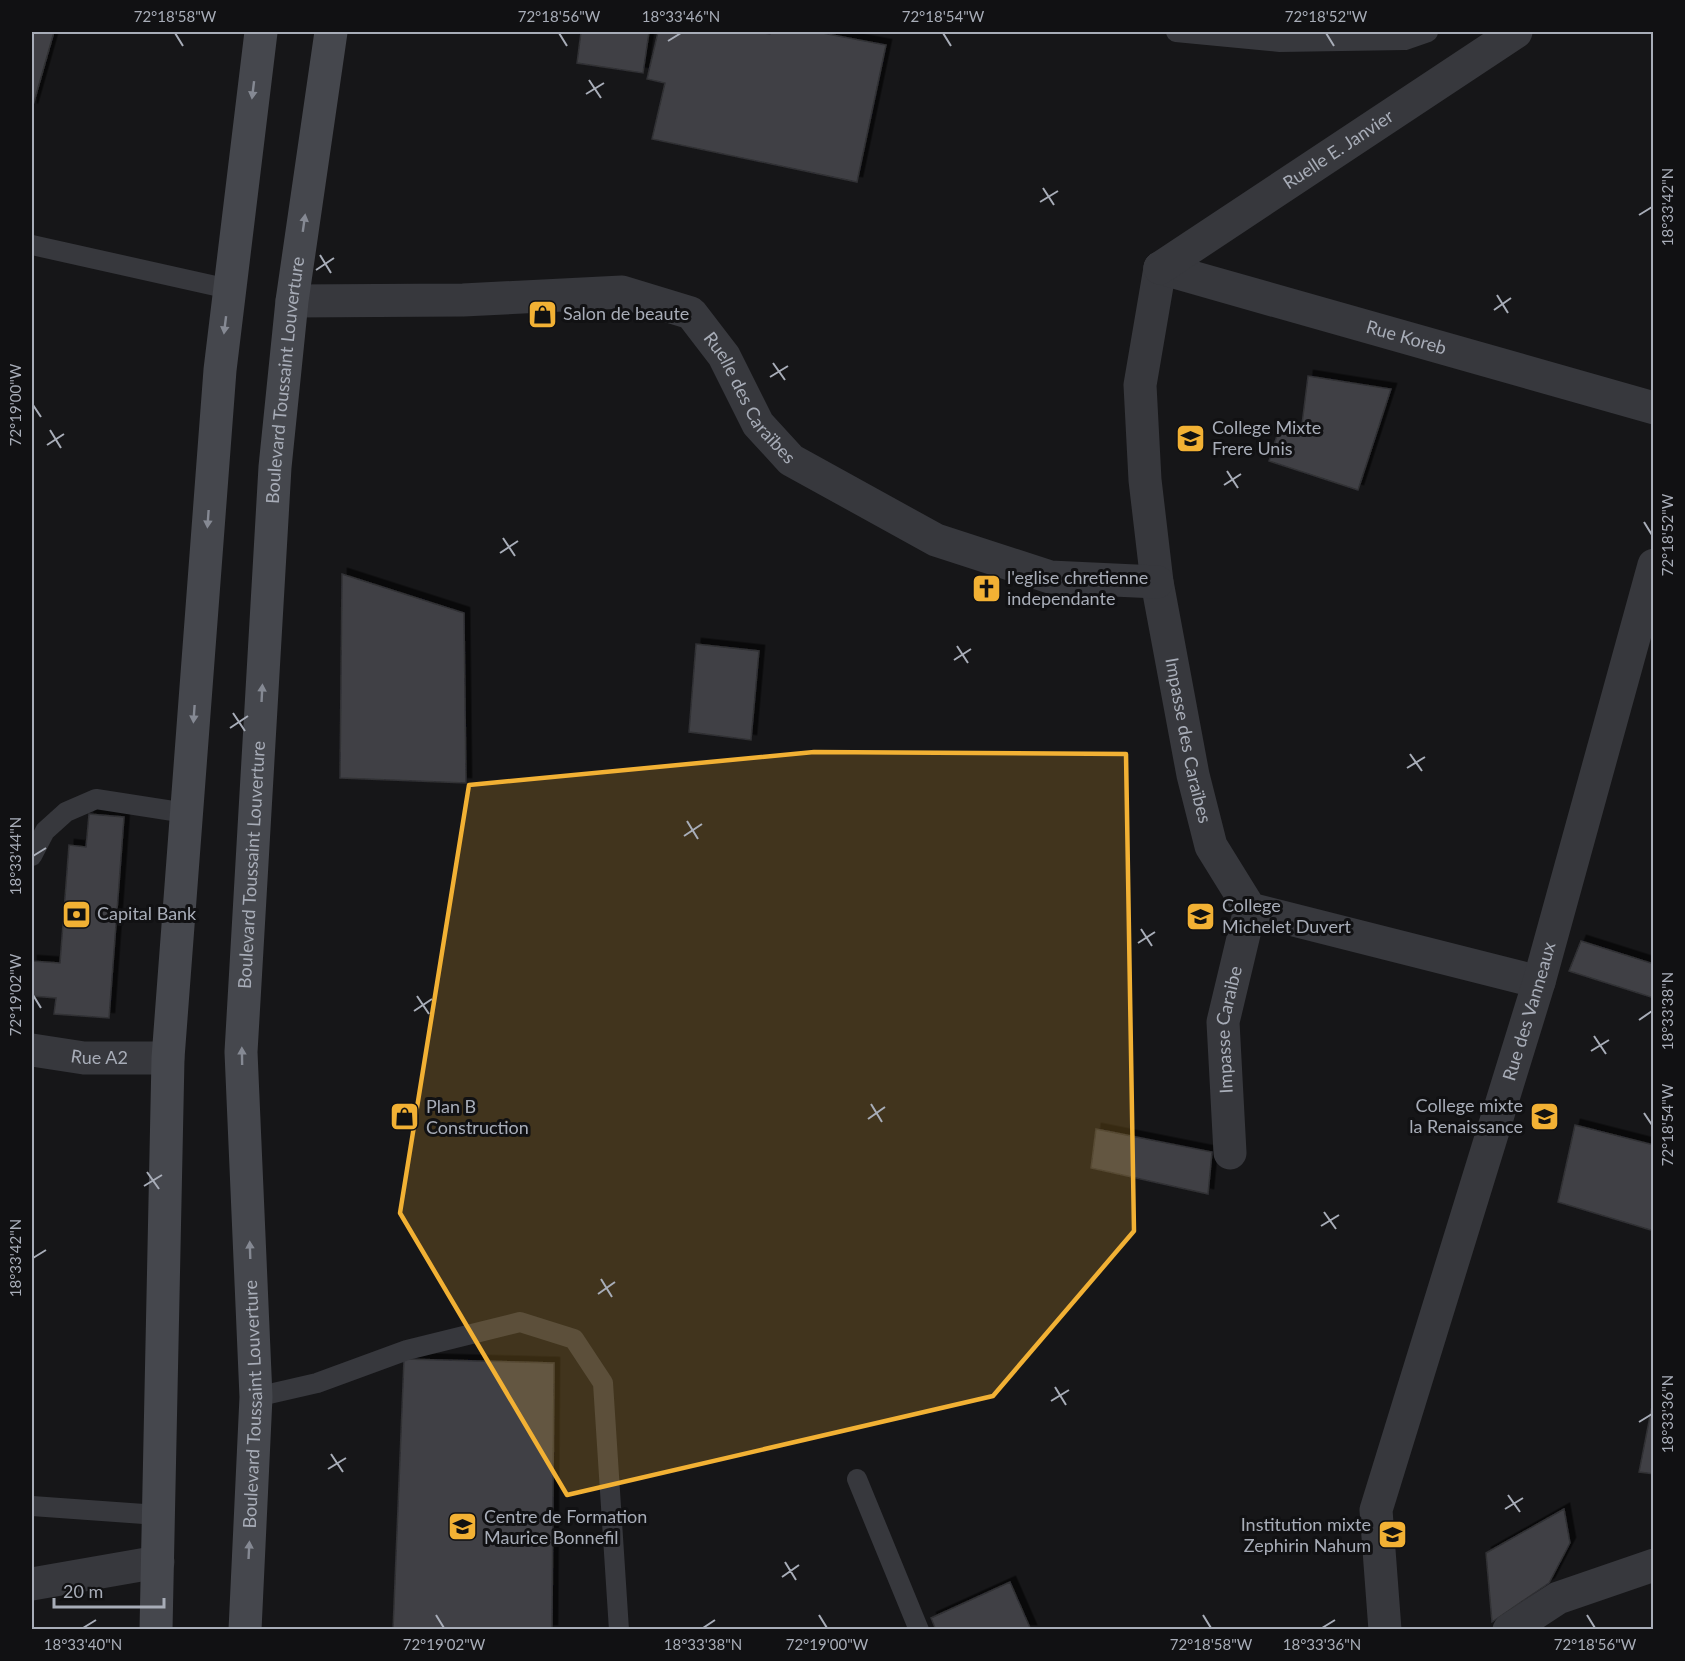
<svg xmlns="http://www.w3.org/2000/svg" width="1685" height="1661" viewBox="0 0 1685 1661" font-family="Lato,sans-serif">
<defs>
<filter id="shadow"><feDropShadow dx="5.5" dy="-5.5" stdDeviation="0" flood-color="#0009"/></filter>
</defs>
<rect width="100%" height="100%" fill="#161618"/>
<path fill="#404145" stroke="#303034" stroke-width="1.5" filter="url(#shadow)" d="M32,32H54L32,109Z
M581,32H649L643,73L577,63Z
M658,32H757L770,34L771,32H817L886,45L857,182L652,139L665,83L647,79Z
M1308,376L1391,389L1358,490L1269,461L1280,426L1301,432Z
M342,574L464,613L466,783L340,778Z
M696,644L759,651L751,740L689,732Z
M89,814L124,817L109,1018L54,1014L56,998L32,996V961L60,963L69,845L86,847Z
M1581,941L1654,964V998L1569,971Z
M1575,1125L1654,1145V1231L1558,1202Z
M1096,1129L1212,1152L1208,1194L1091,1168Z
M404,1359L554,1363L552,1630H393Z
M1654,1396V1474L1639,1472Z
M1564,1509L1570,1543L1549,1583L1492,1622L1486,1553Z
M1010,1582L1031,1630H936L931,1618Z"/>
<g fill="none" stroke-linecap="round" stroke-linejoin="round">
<path stroke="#37383d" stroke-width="20" d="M1176,32L1280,42L1405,40L1428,32
M32,245L229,289
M32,856L45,831L66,812L96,799L186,813
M256,1397L317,1383L407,1350L520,1322L574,1339L603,1383L619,1630
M857,1479L919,1630
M32,1506L158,1515"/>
<g stroke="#37383d" stroke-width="33">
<path id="s1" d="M1160,268L1140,385L1145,480L1157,582L1193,775L1211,846L1250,909L1539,982"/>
<path id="s2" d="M1160,268L1654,408"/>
<path id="s3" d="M1160,268L1516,32"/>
<path id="s4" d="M292,301L463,300L622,292L691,313L724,356L758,424L791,460L936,540L1050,577L1157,582"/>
<path id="s5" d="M32,1050L84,1058H168"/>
<path id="s6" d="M1230,1153L1223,1022L1250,909"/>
<path d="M32,1584L158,1562"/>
<path id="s7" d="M1385,1630L1376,1510L1539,982L1654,565"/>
<path d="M1509,1630L1558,1598L1654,1565"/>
</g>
<g stroke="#45474d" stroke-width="33">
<path d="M156,1630L168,1058L220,370L261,32"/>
<path id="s8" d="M245,1630L256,1397L241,1052L275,467L292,301L331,32"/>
</g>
</g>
<defs><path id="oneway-solid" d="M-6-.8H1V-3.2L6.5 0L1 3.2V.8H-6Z" transform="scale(1.5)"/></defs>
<g fill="#858993">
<use href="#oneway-solid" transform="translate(253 90) rotate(97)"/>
<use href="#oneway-solid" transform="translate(304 223) rotate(-82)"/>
<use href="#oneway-solid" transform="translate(225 325) rotate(97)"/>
<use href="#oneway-solid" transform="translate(208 519) rotate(94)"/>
<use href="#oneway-solid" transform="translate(262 693) rotate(-87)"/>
<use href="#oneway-solid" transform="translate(194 714) rotate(94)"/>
<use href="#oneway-solid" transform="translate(242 1056) rotate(-91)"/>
<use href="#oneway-solid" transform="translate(250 1250) rotate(-92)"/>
<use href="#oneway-solid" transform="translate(249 1550) rotate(-87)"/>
</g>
<path fill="#f2b134" fill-opacity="0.2" stroke="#f2b134" stroke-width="4.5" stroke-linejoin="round" d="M814,752L1126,754L1134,1231L993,1396L567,1495L400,1213L469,785Z"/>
<path fill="none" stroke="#a8adb8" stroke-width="2" d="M175,33L183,46M559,33L567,46M943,33L951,46M1326,33L1334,46M668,41L681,33M589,80L601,98M586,94L604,83M1043,188L1054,205M1040,202L1058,191M1639,215L1652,207M320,255L331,273M316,270L334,258M1497,295L1508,313M1494,310L1511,298M773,363L785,380M770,377L788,366M33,405L41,417M50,430L61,448M47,445L64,434M1227,471L1238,488M1224,485L1241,474M1644,522L1652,535M503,538L515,556M500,553L518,541M957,646L968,663M954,660L971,649M233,713L245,731M230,728L248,716M1410,754L1422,771M1407,768L1425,757M687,821L698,839M684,836L702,824M33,856L46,848M1141,929L1152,946M1138,943L1155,932M33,995L41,1008M417,996L429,1014M414,1011L432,999M1639,1020L1652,1011M1594,1036L1606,1054M1591,1051L1609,1040M871,1104L882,1122M1644,1113L1652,1125M868,1119L885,1107M147,1172L159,1189M144,1186L162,1175M1324,1212L1336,1229M1321,1226L1339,1215M33,1258L46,1250M601,1279L612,1297M598,1294L615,1282M1055,1387L1066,1405M1051,1401L1069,1390M1639,1422L1652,1414M331,1454L343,1472M328,1469L346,1458M1508,1495L1520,1512M1505,1509L1523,1498M785,1562L796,1580M782,1577L799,1565M436,1615L444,1628M819,1615L827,1628M1203,1615L1211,1628M1587,1615L1595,1628M83,1628L96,1620M703,1628L715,1620M1322,1628L1335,1620"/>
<defs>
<symbol id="shop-square" viewBox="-11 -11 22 22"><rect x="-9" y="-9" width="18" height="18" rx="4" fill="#f2b134" stroke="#111113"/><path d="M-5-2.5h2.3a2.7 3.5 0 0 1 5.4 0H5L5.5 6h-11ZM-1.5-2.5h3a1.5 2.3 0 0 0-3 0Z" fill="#111"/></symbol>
<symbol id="school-square" viewBox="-11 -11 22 22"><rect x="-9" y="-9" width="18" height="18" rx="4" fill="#f2b134" stroke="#111113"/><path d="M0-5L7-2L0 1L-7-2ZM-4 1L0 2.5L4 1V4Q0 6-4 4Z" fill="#111"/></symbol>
<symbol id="church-square" viewBox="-11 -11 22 22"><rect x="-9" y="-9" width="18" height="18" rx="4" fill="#f2b134" stroke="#111113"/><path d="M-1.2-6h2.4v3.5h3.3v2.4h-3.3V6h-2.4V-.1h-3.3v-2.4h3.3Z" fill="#111"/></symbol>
<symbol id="bank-square" viewBox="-11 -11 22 22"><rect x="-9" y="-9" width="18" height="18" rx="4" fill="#f2b134" stroke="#111113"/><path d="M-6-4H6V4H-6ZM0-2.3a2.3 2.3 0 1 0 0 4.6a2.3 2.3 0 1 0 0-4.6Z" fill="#111"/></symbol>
<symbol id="university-square" viewBox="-11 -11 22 22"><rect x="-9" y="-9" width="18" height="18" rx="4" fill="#f2b134" stroke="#111113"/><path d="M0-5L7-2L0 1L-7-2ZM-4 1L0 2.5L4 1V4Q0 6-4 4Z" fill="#111"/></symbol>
</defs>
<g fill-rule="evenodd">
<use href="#shop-square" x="526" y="298" width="33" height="33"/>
<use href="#school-square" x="1174" y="422" width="33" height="33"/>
<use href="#church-square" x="970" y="572" width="33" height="33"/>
<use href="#bank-square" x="60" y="898" width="33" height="33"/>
<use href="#school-square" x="1184" y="900" width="33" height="33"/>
<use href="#school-square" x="1528" y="1100" width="33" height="33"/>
<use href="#shop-square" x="388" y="1100" width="33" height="33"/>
<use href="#university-square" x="446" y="1510" width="33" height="33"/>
<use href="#school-square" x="1376" y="1518" width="33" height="33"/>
</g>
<g text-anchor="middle" stroke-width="6" stroke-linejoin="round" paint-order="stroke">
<g font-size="18" fill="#a8adb8" stroke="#111113">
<text dy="6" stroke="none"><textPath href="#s3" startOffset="214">Ruelle E. Janvier</textPath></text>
<text dy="6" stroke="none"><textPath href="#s2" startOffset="256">Rue Koreb</textPath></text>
<text dy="6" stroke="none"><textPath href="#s8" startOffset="1252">Boulevard Toussaint Louverture</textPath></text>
<text dy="6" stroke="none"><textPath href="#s4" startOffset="506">Ruelle des Caraïbes</textPath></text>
<text dy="6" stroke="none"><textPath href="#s1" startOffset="478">Impasse des Caraïbes</textPath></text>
<text dy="6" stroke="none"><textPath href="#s8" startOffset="766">Boulevard Toussaint Louverture</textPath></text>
<text dy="6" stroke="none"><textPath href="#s7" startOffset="642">Rue des Vanneaux</textPath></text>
<text dy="6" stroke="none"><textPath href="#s6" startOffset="124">Impasse Caraibe</textPath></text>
<text dy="6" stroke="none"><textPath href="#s5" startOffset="68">Rue A2</textPath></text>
<text dy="6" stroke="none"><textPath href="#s8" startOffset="226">Boulevard Toussaint Louverture</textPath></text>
</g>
<g font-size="18" fill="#a8adb8" stroke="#111113" text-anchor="start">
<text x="563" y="320">Salon de beaute</text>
<text x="1212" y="434">College Mixte<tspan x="1212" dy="21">Frere Unis</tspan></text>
<text x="1007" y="584">l'eglise chretienne<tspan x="1007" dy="21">independante</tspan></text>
<text x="1222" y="912">College<tspan x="1222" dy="21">Michelet Duvert</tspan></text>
<text x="97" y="920">Capital Bank</text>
<text x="1523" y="1112" text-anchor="end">College mixte<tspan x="1523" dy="21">la Renaissance</tspan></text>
<text x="426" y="1113">Plan B<tspan x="426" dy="21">Construction</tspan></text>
<text x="484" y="1523">Centre de Formation<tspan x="484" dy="21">Maurice Bonnefil</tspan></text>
<text x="1371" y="1531" text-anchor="end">Institution mixte<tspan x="1371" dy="21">Zephirin Nahum</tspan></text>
</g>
</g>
<rect width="1685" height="1661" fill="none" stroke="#111113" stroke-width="66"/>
<path d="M54 1598v9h110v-9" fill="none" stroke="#a8adb8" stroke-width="3"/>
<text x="63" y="1598" font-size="18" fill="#a8adb8" stroke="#111113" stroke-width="4.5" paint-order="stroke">20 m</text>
<rect x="33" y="33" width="1619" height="1595" fill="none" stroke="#a8adb8" stroke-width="2"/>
<g font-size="15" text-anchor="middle" fill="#a8adb8">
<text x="175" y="22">72°18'58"W</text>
<text x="559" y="22">72°18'56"W</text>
<text x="681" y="22">18°33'46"N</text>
<text x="943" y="22">72°18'54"W</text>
<text x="1326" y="22">72°18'52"W</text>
<text transform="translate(1668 207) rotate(-90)" y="5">18°33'42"N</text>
<text transform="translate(16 405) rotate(-90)" y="5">72°19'00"W</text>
<text transform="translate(1668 535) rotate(-90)" y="5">72°18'52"W</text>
<text transform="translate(16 856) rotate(-90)" y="5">18°33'44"N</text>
<text transform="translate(16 995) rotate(-90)" y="5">72°19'02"W</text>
<text transform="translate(1668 1011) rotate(-90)" y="5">18°33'38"N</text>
<text transform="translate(1668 1125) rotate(-90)" y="5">72°18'54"W</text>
<text transform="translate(16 1258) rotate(-90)" y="5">18°33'42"N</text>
<text transform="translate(1668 1414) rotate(-90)" y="5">18°33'36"N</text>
<text x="83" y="1650">18°33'40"N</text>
<text x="444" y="1650">72°19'02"W</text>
<text x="703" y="1650">18°33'38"N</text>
<text x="827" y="1650">72°19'00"W</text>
<text x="1211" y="1650">72°18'58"W</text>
<text x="1322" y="1650">18°33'36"N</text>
<text x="1595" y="1650">72°18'56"W</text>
</g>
</svg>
